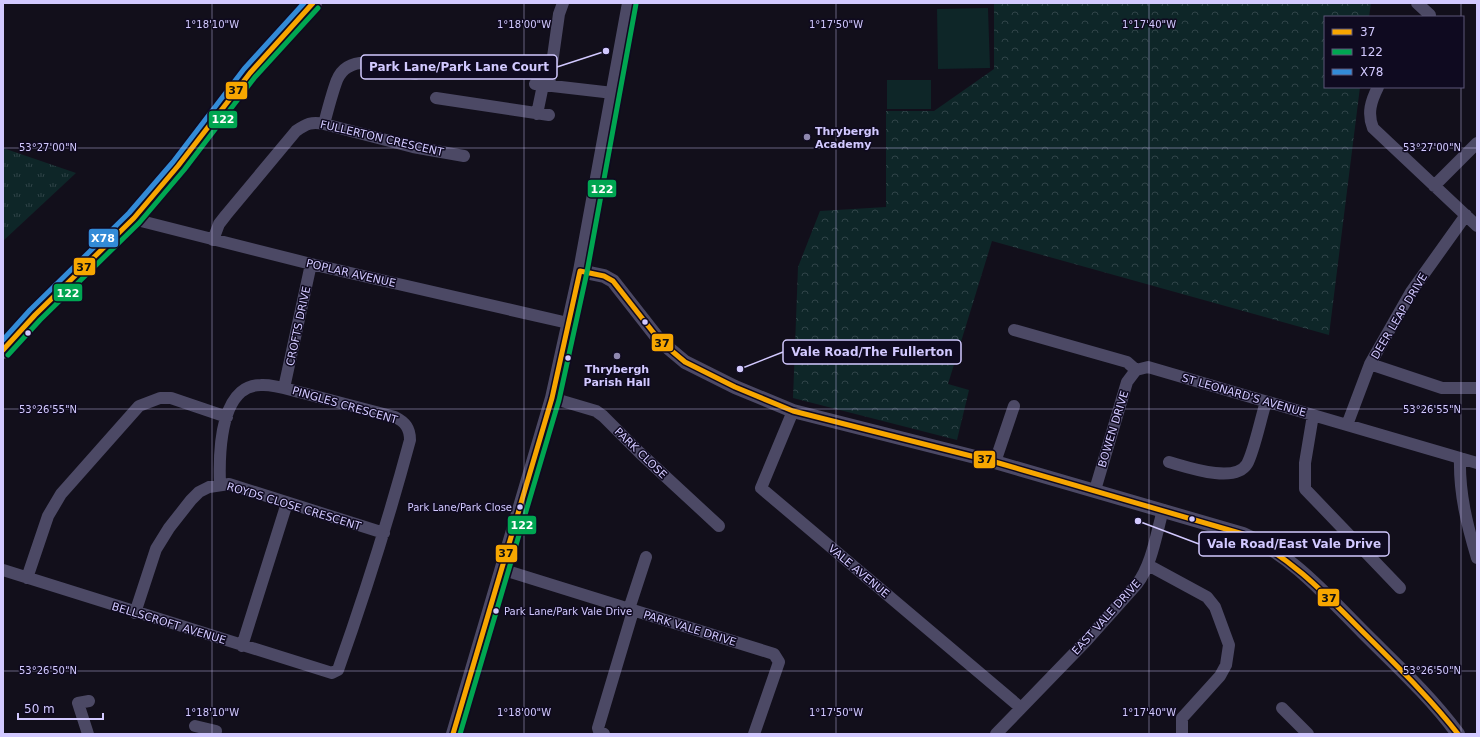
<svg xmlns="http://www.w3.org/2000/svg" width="1480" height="737" viewBox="0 0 1480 737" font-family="'DejaVu Sans',sans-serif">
<defs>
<pattern id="grass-tufts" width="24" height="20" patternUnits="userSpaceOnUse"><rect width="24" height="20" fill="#0e2628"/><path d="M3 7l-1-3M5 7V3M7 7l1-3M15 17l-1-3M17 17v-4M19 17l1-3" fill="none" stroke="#304448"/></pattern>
<pattern id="park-crowns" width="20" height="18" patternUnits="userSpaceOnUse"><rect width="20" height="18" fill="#0e2628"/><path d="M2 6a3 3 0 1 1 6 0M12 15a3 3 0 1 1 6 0" fill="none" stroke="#304448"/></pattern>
</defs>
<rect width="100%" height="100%" fill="#120f1b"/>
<path fill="url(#grass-tufts)" d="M3,148L76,173L3,241Z"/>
<path fill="url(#park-crowns)" d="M994,3H1371L1369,17H1325V87H1360L1329,335L992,241L948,384L969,390L957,440L793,398L798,267L820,211L886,207V111H934L994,69Z"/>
<path fill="#0e2628" d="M988,8L990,68L938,69L937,9Z
M887,80H931V109H887Z"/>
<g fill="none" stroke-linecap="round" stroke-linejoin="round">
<path stroke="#4c4965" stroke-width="12" d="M1417,3L1430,15
M535,84L613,93
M549,85L559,14L563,3
M1378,87C1371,101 1367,113 1373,128L1477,226
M436,98L549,115
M537,114L543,85
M324,124C328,109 332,93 337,80C350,49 392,68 415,74
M1434,186L1477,143
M134,218L141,221L311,264L568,323
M213,240L219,224L226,215L296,131C306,124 312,121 324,124L413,147L464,156
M1014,330L1127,362L1136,370L1148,367L1477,463
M1370,364L1442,388H1477
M284,388L311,264
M552,398L596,411L603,416L640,453L719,526
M793,411L761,488L1021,708
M1313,415L1305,463V489L1400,588
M1347,425L1370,364L1411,292L1466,215
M1460,458C1459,493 1467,525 1477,558
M995,462L1014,406
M1169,462C1187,467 1235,484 1247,464C1254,452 1261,417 1266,402
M1095,490L1127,382L1136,370
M1148,565L1207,597L1215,607L1229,645L1226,665L1220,676L1182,718V734
M501,569L774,654L779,662L754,734
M3,570L332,673L338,670C365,594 389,518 410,440C410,428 405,422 395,417C364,409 333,401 303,393C290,390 274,384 261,385C255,385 247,387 241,392C220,410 219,458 220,484
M27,578L48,516L61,494L139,406L160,398H171L227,417
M629,609L646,557
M135,613L156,549L169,528L191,500L199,492L209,487L229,484L384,533
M242,646L287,503
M1282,708L1308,734
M195,726L216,731
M88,734L78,703L89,701
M604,734L599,731L598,728L633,611
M996,734L1087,640L1137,584C1152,564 1156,535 1163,510"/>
<path stroke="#4c4965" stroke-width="14" d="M580,271L604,276L613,281L660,341L685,362L735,387L793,411L995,462L1243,534C1292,555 1326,595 1363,632C1396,665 1430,696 1458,734
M453,734L552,398L580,271L629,3"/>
<path stroke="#5a4c6e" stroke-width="18" d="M3,350L35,315L134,218L178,166L250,73L313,3"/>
<defs>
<path id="bus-1" d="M3,350L35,315L134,218L178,166L250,73L313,3
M453,734L552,398L580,271L604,276L613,281L660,341L685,362L735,387L793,411L995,462L1243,534C1292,558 1327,596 1365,634C1397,666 1430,698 1458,734"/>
<path id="bus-2" d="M8,355L40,320L139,223L184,170L255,77L318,8
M460,734L559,400L587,272L636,4"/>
<path id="bus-3" d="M3,340L30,310L129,213L173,162L244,69L304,3"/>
</defs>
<use href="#bus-1" stroke="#0f0a20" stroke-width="8"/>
<use href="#bus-2" stroke="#0f0a20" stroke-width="8"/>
<use href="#bus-3" stroke="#0f0a20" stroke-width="8"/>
<use href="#bus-1" stroke="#f7a600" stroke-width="5"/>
<use href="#bus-2" stroke="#00a651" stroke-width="5"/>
<use href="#bus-3" stroke="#338bd7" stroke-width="5"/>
</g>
<path fill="none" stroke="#d2c9ff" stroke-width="1" stroke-opacity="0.45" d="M212,3V734M524,3V734M836,3V734M1149,3V734M1461,3V17M1461,87V734M3,148H1477M3,409H1477M3,671H1477"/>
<g fill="#8f88af" stroke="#0f0a20" stroke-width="1.5">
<circle cx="807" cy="137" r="4"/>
<circle cx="617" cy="356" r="4"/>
</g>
<g fill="#d2c9ff" stroke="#0f0a20" stroke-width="1.5">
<circle cx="645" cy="322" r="3.5"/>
<circle cx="28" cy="333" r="3.5"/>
<circle cx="568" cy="358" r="3.5"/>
<circle cx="520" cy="507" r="3.5"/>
<circle cx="1192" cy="519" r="3.5"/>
<circle cx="496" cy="611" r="3.5"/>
</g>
<g text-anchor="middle" stroke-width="3" stroke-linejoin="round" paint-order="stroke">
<g font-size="10" fill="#d2c9ff" stroke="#0f0a20" text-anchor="end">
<text x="512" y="511">Park Lane/Park Close</text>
<text x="504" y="615" text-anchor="start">Park Lane/Park Vale Drive</text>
</g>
<g font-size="11" font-weight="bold" fill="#d2c9ff" stroke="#0f0a20" text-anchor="start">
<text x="815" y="135">Thrybergh<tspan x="815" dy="13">Academy</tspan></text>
<text x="617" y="373" text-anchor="middle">Thrybergh<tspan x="617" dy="13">Parish Hall</tspan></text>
</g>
<g font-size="11" fill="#d2c9ff" stroke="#0f0a20">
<text transform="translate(382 138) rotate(13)" y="4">FULLERTON CRESCENT</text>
<text transform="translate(351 273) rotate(13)" y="4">POPLAR AVENUE</text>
<text transform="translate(1399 316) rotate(-59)" y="4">DEER LEAP DRIVE</text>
<text transform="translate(298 326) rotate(-78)" y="4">CROFTS DRIVE</text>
<text transform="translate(1244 395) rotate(16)" y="4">ST LEONARD'S AVENUE</text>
<text transform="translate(345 405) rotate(16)" y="4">PINGLES CRESCENT</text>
<text transform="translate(1113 429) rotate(-73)" y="4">BOWEN DRIVE</text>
<text transform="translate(641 453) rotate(44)" y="4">PARK CLOSE</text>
<text transform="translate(294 506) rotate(17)" y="4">ROYDS CLOSE CRESCENT</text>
<text transform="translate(859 571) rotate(40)" y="4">VALE AVENUE</text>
<text transform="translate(1106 617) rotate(-48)" y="4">EAST VALE DRIVE</text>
<text transform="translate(169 623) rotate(17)" y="4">BELLSCROFT AVENUE</text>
<text transform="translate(690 628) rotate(17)" y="4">PARK VALE DRIVE</text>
</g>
</g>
<g font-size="10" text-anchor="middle" fill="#d2c9ff" stroke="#0f0a20" stroke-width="3" stroke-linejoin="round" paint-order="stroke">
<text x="212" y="28">1°18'10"W</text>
<text x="524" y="28">1°18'00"W</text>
<text x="836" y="28">1°17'50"W</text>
<text x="1149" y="28">1°17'40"W</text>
<text x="48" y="151">53°27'00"N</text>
<text x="1432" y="151">53°27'00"N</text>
<text x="48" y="413">53°26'55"N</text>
<text x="1432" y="413">53°26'55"N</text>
<text x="48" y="674">53°26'50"N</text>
<text x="1432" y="674">53°26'50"N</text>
<text x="212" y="716">1°18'10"W</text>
<text x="524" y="716">1°18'00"W</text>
<text x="836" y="716">1°17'50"W</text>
<text x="1149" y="716">1°17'40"W</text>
</g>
<path fill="none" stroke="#d2c9ff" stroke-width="1.5" d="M606 51L557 67M740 369L783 352M1138 521L1199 544"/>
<g fill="#d2c9ff" stroke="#0f0a20" stroke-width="1.5">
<circle cx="606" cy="51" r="4"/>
<circle cx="740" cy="369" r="4"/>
<circle cx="1138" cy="521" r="4"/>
</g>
<g fill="#0f0a20" stroke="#d2c9ff" stroke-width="1.5">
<rect x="361" y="55" width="196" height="24" rx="4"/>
<rect x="783" y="340" width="178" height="24" rx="4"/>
<rect x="1199" y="532" width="190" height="24" rx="4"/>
</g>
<g font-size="12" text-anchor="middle" font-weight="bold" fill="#d2c9ff">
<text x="459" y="71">Park Lane/Park Lane Court</text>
<text x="872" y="356">Vale Road/The Fullerton</text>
<text x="1294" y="548">Vale Road/East Vale Drive</text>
</g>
<g stroke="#0f0a20" stroke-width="1.5">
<rect x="225" y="81" width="23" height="19" rx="4" fill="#f7a600"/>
<rect x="208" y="110" width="30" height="19" rx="4" fill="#00a651"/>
<rect x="587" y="179" width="30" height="19" rx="4" fill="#00a651"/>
<rect x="88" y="228" width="31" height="20" rx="4" fill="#338bd7"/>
<rect x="73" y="257" width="23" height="19" rx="4" fill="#f7a600"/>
<rect x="53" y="283" width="30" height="19" rx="4" fill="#00a651"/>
<rect x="651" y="333" width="23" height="19" rx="4" fill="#f7a600"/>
<rect x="973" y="450" width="23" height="19" rx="4" fill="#f7a600"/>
<rect x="507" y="515" width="30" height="20" rx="4" fill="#00a651"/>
<rect x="495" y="544" width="23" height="19" rx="4" fill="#f7a600"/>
<rect x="1317" y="588" width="23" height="19" rx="4" fill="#f7a600"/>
</g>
<g font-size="11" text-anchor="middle" font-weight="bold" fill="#fff">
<text x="223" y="123">122</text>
<text x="602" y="193">122</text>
<text x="103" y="242">X78</text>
<text x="68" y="297">122</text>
<text x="522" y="529">122</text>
</g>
<g font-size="11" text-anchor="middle" font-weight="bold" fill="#111">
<text x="236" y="94">37</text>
<text x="84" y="271">37</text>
<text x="662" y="347">37</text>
<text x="985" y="463">37</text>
<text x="506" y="557">37</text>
<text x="1329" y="602">37</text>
</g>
<rect width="1480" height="737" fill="none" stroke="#d2c9ff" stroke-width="8"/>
<rect x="1324" y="16" width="140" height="72" fill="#0f0a20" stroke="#5d5679"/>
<rect x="1332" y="29" width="20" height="6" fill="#f7a600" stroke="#5d5679"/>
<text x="1360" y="36" font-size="12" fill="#d2c9ff">37</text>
<rect x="1332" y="49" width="20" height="6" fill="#00a651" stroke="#5d5679"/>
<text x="1360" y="56" font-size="12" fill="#d2c9ff">122</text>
<rect x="1332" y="69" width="20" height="6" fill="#338bd7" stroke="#5d5679"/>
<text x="1360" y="76" font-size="12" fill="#d2c9ff">X78</text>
<path d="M18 713v6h85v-6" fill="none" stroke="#d2c9ff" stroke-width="2"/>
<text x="24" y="713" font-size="12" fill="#d2c9ff" stroke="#0f0a20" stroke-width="3" paint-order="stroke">50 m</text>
</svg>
